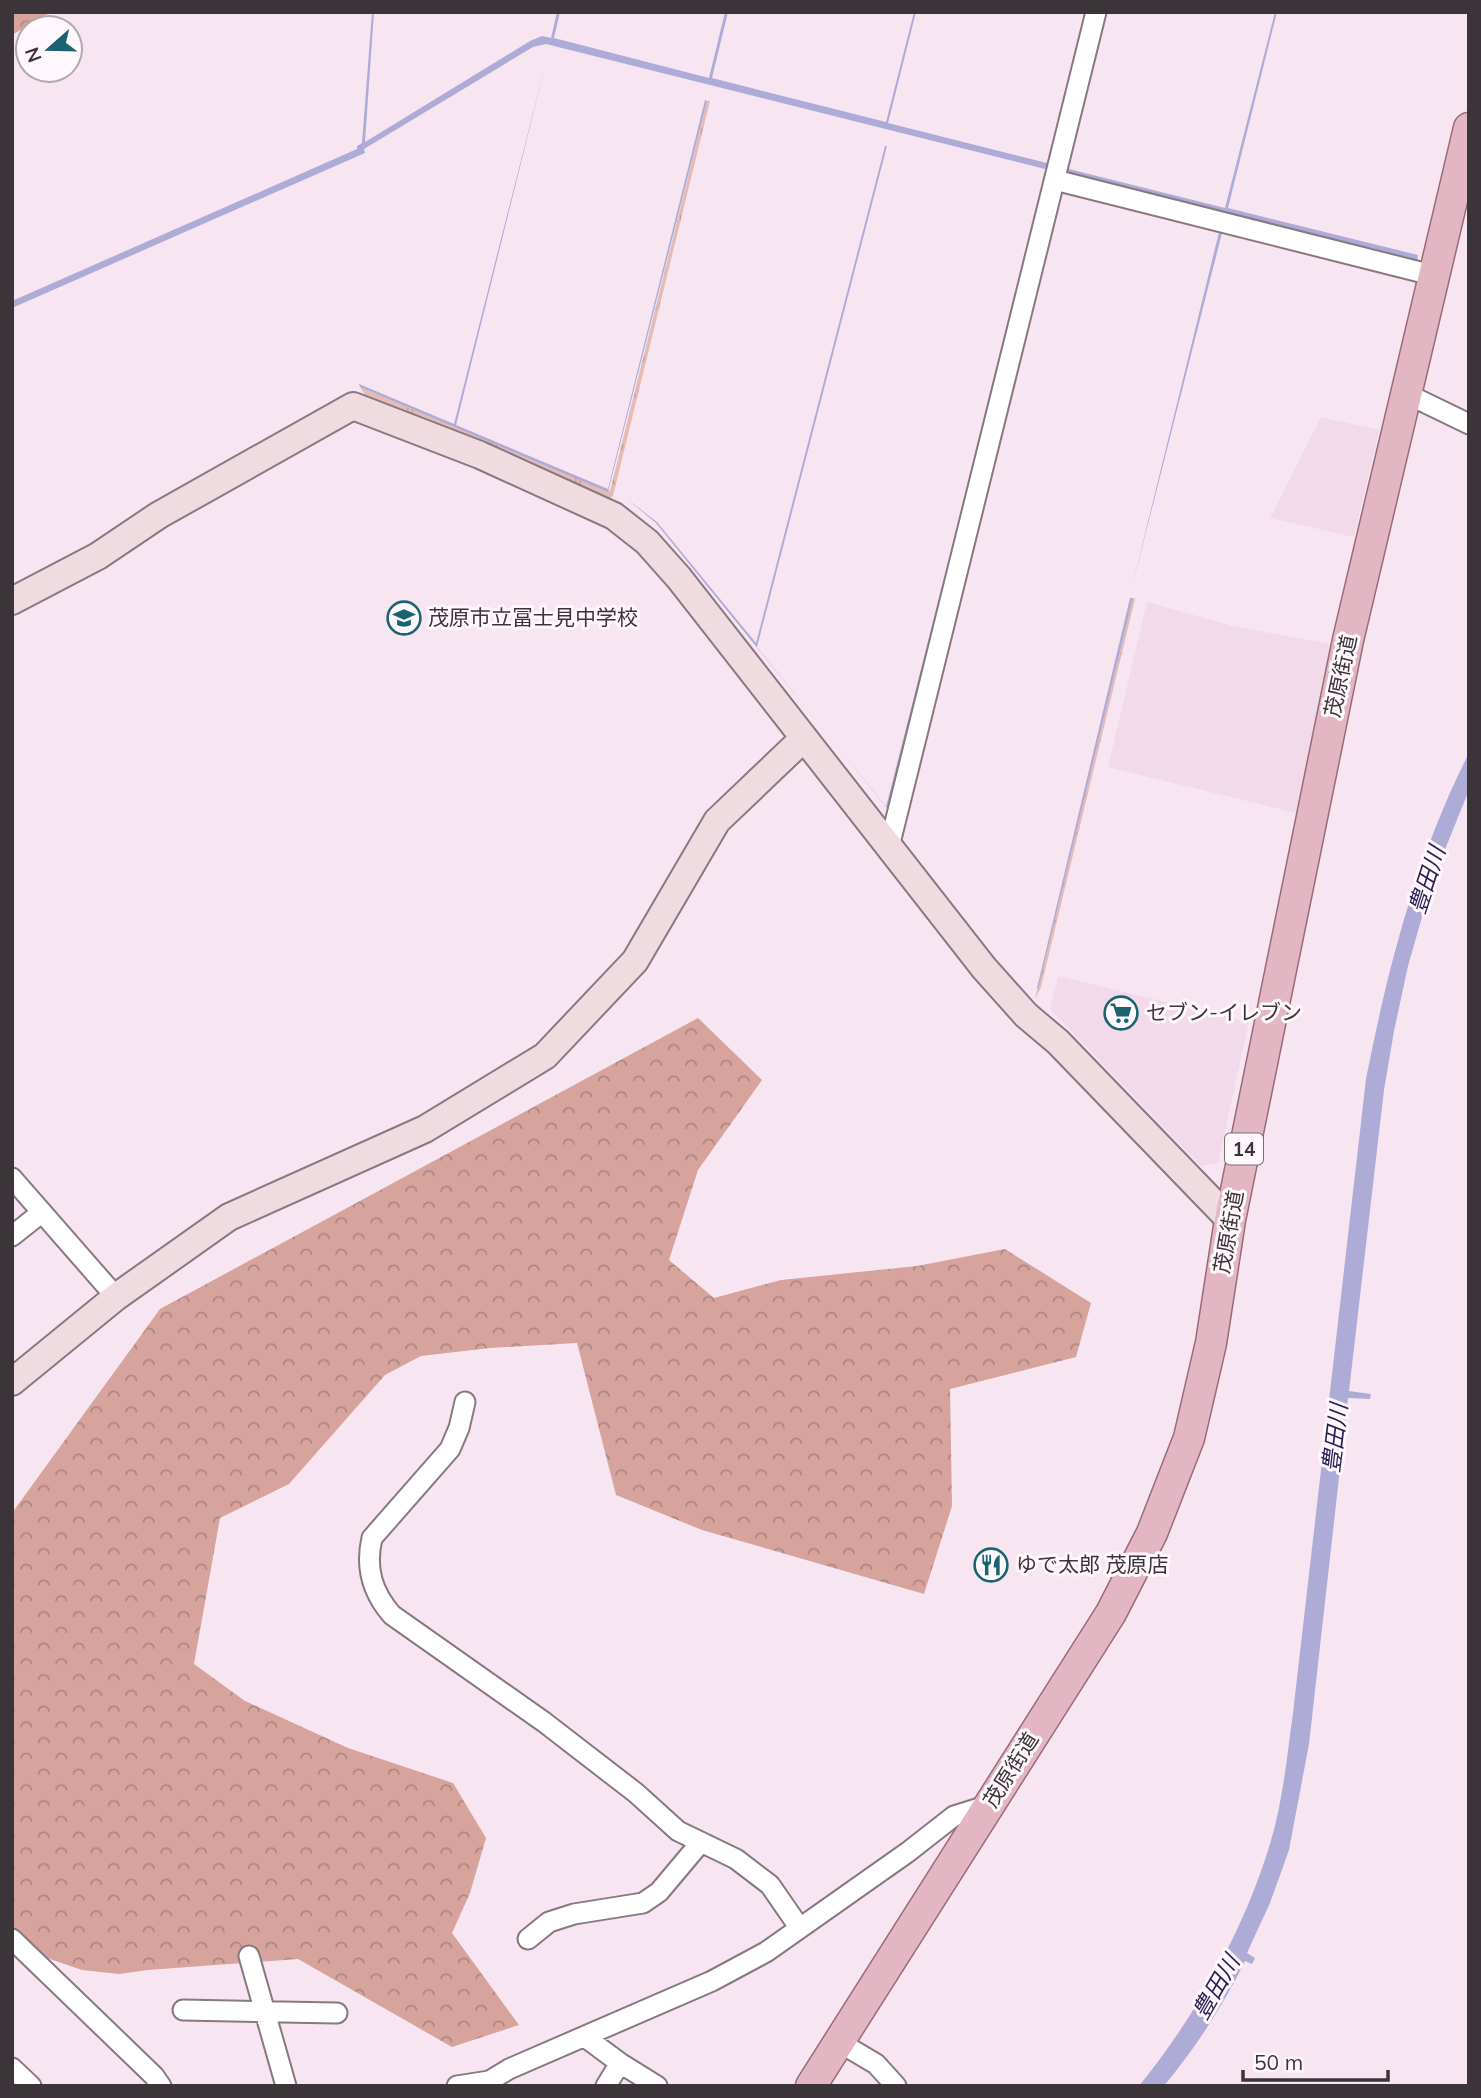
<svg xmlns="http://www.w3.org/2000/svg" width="1481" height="2098" viewBox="0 0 1481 2098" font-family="Mulish,'Noto Sans JP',sans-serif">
<defs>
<pattern id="grass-tufts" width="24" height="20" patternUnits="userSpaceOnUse" patternTransform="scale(1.75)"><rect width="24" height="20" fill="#e5bbb6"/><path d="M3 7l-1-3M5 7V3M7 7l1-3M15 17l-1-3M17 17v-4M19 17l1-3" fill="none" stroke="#c5a19d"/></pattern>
<pattern id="forest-crowns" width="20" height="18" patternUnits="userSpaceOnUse" patternTransform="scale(1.75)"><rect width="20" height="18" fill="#d6a39d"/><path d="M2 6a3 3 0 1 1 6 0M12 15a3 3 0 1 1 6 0" fill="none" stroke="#af8681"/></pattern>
</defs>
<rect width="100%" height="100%" fill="#f7e6f2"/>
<path fill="#f2daeb" d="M1321,417L1379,430L1354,537L1270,518Z
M1147,602L1233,626L1331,644L1296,813L1108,767Z
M1058,976L1249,1022L1218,1163L1201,1166L1050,1009Z"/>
<path fill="url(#grass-tufts)" d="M707,101H710L613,496L606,501L368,399L360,387L610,491Z
M1133,598L1135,599L1041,987L1035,999Z"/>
<path fill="url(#forest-crowns)" d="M12,12H51L12,35Z
M698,1018L762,1080L698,1170L669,1260L714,1298L781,1280L917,1266L1005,1249L1091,1303L1076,1357L950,1389L952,1506L924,1594L702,1530L616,1495L577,1343L490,1348L421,1356L385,1375L289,1484L220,1518L194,1664L245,1701L348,1748L453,1783L486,1838L470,1893L452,1933L519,2025L452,2047L298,1959L148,1970L119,1974L82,1970L12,1946V1513L160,1309Z"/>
<path fill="#aeacd7" d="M372,12H374L365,142L530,41L542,36L551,38L557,12H560L554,38L709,78L725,12H728L712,78L886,122L914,12H916L888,123L1047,163L1063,105L1065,168L1225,208L1275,12H1277L1228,208L1418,255L1417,262L546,44L533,47L364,149L365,153L12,308V301L357,149V146L362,143Z
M547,58L456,425L608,489L705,100L707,101L608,492L360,387L359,384L454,424Z
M885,146H887L757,647L886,807L1043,189L888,809L656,523L627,499L657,522L756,643Z
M1220,228L1223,229L1132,587Z
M1130,598H1133L1038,989L1037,988Z
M1469,753V790L1442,857L1422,917L1408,966L1394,1031L1384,1090L1349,1391L1371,1394L1370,1399L1348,1398L1309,1744L1289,1850L1270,1903L1247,1953L1255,1958L1252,1964L1245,1961C1223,2006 1196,2047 1164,2086H1139C1197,2014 1243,1932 1270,1844C1283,1801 1287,1756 1293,1713L1366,1079C1388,967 1417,855 1469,753Z"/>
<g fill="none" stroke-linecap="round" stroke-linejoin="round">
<defs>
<path id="street" d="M1055,180L1432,275
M1407,394L1469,424
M889,847L1096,12
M12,1178L116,1297
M12,1236L41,1213
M465,1402L459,1428L450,1449L372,1538C365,1568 372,1592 392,1615L544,1722L636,1793L678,1831L736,1859L770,1885L799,1927
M12,1939L154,2076L161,2086
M528,1939L549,1922L574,1914L643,1903L659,1892L701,1842
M249,1956L286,2086
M183,2010L337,2013
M585,2037L620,2063L657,2086
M839,2042L876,2064L896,2086
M12,2068L31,2086
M457,2086L489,2081
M481,2086L509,2069L712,1981L766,1952L908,1852L954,1816L989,1805
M606,2086L620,2063"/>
<path id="secondary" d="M12,601L98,556L159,515L353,406L480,455L614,516L647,542L679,578L984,968L1026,1015L1058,1042L1230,1220
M12,1382L116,1297L229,1217L425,1129L545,1056L635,961L717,821L804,738"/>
<path id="primary" d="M811,2086L1111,1613L1152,1533L1189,1438L1211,1343L1230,1220L1348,640L1469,128"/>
</defs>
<use href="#street" stroke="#877882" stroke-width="23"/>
<use href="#secondary" stroke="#877882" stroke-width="30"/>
<use href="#primary" stroke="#9b6a78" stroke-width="33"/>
<use href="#street" stroke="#fff" stroke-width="19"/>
<use href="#secondary" stroke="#f0dbe1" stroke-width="26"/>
<use href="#primary" stroke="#e2b6c2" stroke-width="30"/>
</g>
<defs>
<symbol id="school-ring" viewBox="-11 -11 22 22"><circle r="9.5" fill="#fef7fc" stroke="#1a6471" stroke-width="1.5"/><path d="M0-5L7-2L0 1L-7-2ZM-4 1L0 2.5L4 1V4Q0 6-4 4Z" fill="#1a6471"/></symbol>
<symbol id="supermarket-ring" viewBox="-11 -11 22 22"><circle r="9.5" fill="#fef7fc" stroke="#1a6471" stroke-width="1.5"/><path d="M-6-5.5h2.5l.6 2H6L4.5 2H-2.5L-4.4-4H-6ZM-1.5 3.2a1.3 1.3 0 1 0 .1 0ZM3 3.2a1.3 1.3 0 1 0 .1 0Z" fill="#1a6471"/></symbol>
<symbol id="restaurant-ring" viewBox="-11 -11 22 22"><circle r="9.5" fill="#fef7fc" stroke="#1a6471" stroke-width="1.5"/><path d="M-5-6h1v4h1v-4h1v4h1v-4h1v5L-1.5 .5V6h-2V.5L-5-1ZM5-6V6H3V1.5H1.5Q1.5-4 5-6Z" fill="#1a6471"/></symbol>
</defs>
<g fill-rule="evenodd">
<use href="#school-ring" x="385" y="599" width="38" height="38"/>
<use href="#supermarket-ring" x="1102" y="994" width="38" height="38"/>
<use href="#restaurant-ring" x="972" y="1546" width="38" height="38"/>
</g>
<g text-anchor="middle" stroke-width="6" stroke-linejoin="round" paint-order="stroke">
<rect fill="#fef7fc" stroke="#766f74" stroke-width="2" x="1225" y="1133.5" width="38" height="31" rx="5"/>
<g font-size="19" font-weight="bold" fill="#3b353a">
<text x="1244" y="1156">14</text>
</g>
<g font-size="21" fill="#3b353a" stroke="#fef7fc" text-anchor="start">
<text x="428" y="625">茂原市立冨士見中学校</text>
<text x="1146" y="1020">セブン-イレブン</text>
<text x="1016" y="1572">ゆで太郎 茂原店</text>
</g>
<g font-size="21" fill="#3b353a" stroke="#fef7fc">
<text transform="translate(1341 676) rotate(-78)" y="7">茂原街道</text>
<text transform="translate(1229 1232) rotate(-80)" y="7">茂原街道</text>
<text transform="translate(1011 1770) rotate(-58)" y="7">茂原街道</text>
</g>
<g font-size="23" font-style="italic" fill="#271f53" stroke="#fef7fc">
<text transform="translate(1427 880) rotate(-72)" y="8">豊田川</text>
<text transform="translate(1335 1438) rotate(-83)" y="8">豊田川</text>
<text transform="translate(1216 1987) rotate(-60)" y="8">豊田川</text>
</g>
</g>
<rect width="1481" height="2098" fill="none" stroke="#3b353a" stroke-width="28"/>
<g transform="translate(49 49) rotate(250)"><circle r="33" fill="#fef7fc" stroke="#b0a9ae" stroke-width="2"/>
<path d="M0-5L12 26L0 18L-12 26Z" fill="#1a6471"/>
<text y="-10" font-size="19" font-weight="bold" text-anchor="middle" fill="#3b353a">N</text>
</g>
<path d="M1243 2070v10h145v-10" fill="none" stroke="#3b353a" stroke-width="3.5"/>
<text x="1254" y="2070" font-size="21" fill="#3b353a" stroke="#fef7fc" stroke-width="5" paint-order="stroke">50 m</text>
</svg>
